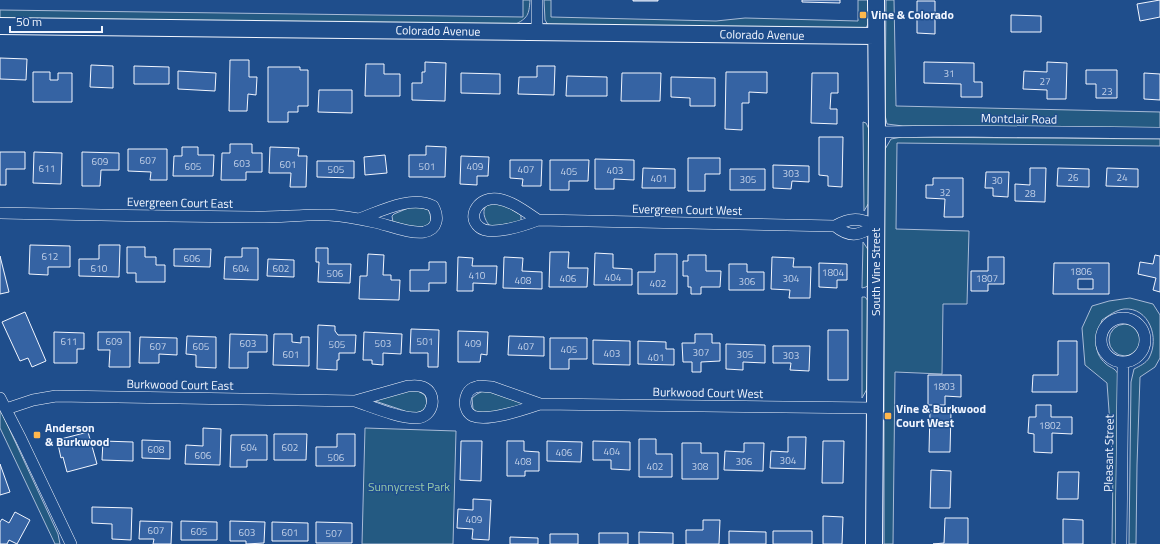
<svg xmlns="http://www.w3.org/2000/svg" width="1160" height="544" viewBox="0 0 1160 544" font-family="'Titillium Web',sans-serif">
<rect width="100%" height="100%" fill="#1f4e8c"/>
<path fill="#245a82" stroke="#a8bbd7" d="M523,0H530C529,15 528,18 514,25L0,19V10L523,17Z
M544,0H551V17L716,21L745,18L858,21V0H871L868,24L866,28H857L548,25L545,20Z
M886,0H894L896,106L1160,112V128L903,126L887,124L885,115Z
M863,122L866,123L869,129L870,201L864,211Z
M902,137L1160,139V146L897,143L896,229L969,231L967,304H943L942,374L895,372L893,544H884V151L891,139Z
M499,202L521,215V221L497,227L489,225C485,220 480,209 489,204C492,203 496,202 499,202Z
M413,206L428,209C441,238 407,225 393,222L392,216L394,214Z
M863,242L869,251V284L866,287L862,288Z
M862,297H865L869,302L867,389L862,398Z
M1130,298L1153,304L1160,315V358L1155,367L1140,377L1137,465L1136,544H1129L1131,382L1134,369C1140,366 1146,363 1149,358C1160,338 1149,307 1124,309C1116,310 1108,316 1102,320C1097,336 1091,351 1106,364C1112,369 1114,367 1118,374V544H1112L1113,466L1107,383L1085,365L1082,328L1092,306L1109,301Z
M1109 340a16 16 0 1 1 32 0a16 16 0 1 1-32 0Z
M414,389L425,395C429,407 426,410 414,414L372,400Z
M485,390L524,402L522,405C508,409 485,421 473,409L472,398L477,394Z
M0,409L58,534L60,544H55L0,428Z
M365,428L456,431L453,544H362Z"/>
<path fill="#3563a3" stroke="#f2f6ff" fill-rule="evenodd" d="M633,0H658V1H633Z
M802,0H840V3L802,2Z
M1160,0V17L1140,21L1137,4Z
M917,1H935V34L917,33Z
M1011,15L1041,16V32H1011Z
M0,58L27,59L26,80L0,79Z
M230,60H249V77H257L256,95L248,94L247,111H229Z
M425,62L446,63L445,101L412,100V83H422V72H425Z
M924,62L974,63V82H982V97H961V84L924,83Z
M1047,62L1067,63L1066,99H1047V90L1023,89L1024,71L1047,72Z
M366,64H384V74H400V96H365Z
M91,65L113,66V88L90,87Z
M134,66L169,67V84H134Z
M537,66H555L554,95L518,94L519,77H537Z
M268,67H300V70H308V106H298V112H288V122H268Z
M1086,70H1117V98H1096V84H1086Z
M178,71L216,73L215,91L178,89Z
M33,72H50V80H58V73H72V102H33Z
M726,72H767V93L749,92V103H742V130L725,129Z
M461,73L500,74V94L461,93Z
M622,73H661L660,101H621Z
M812,73H838V93H831L830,109H837V124L811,123Z
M1144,73L1160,74V100L1144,99Z
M567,76L607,77V96H566Z
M671,77L715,78V106H690V98L671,97Z
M319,90H352V113L318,112Z
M819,137H843L842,187L828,186V176L819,175Z
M230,144H252V153H262V172H246V180H221L222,153H230Z
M426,146L446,147L445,177H409V155H426Z
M182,147H198V155H214L213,176H173L174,156H182Z
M270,147L299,148L298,156H307L306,187H290L291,173H269Z
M128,149H167V180H150L151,172L128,171Z
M0,152H25V169H6V185H0Z
M34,152L62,153L61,184L33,183Z
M82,152L119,153V170H101L100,186H82Z
M385,155L387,173L365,175L364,157Z
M461,156L489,157L488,176H477V185L460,184Z
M688,158H720V174H705V191H688Z
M595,159L634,160V180L614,179V189H595Z
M510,160H542L541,186H522L523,179L510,178Z
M550,160H589L588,181H569V190H550Z
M317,161H354V178L317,177Z
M773,165L809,166V182L792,181L791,189L773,188Z
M643,168L675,169V188H642Z
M1030,168H1046L1045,202L1015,201V184L1030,185Z
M1058,168L1089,169V187L1057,186Z
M1107,168L1138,169V187L1106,186Z
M730,169H765V190H730Z
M986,172H1009L1008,197L993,196V188H985Z
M933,178H963V217H944L945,199L926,198V185H933Z
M30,245L70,246V267H48V275L29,274Z
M99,245H120L119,277L79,276V259H99Z
M127,247H145V257H156V265H165V282H136V273H127Z
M242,248H258V280L224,279L225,257H242Z
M316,248H328V264H351L350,283L318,282L319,262H316Z
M174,249H211L210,267L174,266Z
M550,252H569L568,268H588L587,287H549Z
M595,253L613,254V268L632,269V285H594Z
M368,254L384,255L383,275H391V280H400L399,300L359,299L360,276H367Z
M655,254H677V294H638V272H655Z
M688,255H706V271H721L720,287H701V294H691V287H688V276H683V261H688Z
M1155,255L1160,256V292L1153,290L1156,278L1138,274L1140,262L1153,264Z
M0,256L9,292L0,294Z
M458,257L473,258L472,266H497L496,284L473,283V291H457Z
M504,257L523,258L522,271L542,272V289L503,288Z
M772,257L794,258L793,267H811L810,298H789L790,290L771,289Z
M988,257H1004V284H988V291H971V271H988Z
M268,259L294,260V277L267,276Z
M429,262H446V283H429V291H410V270H429Z
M819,263L847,264V280H837V288L819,287Z
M1054,263H1109V294H1053ZM1078,279H1093V289H1078Z
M729,264H747V272H764V290H729Z
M25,312L46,361L32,367L28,358L20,361L2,322Z
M318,325L335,326V331L338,335H356L355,353H339V360H337V370L317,369Z
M411,329L439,330L438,367H428V353H410Z
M828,330H848V380H828Z
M458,331L488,332L487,355L481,354L480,362H458Z
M54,332L84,333V349H77V363H54Z
M98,332H130V367H109L110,350H98Z
M364,332L402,334L401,354L383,353V365L372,364V360H363Z
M230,334L267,335V352H248V368H229Z
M274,334H292V342L301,343V337H309V366L273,365Z
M695,334H712V343H720V361L701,362V372H692V362H683L682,343H695Z
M187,336L216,337V368L196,367V355L186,354Z
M509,336L544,337V356L508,355Z
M140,337L177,338V355L159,354V363H139Z
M550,338H587V359H569V369H550Z
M593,340L630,341V365L593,364Z
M638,341L666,342V349H674V365L638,364Z
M1058,341H1077V392H1032L1033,375H1058Z
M726,344L765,345V363L743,362V370L726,369Z
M773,346H810L809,371L790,370L791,363H773Z
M928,375H961V397L945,396V405H928Z
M1036,405H1051V417H1072V434L1052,433V453L1034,452V434L1028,433L1029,417H1036Z
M930,411L951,412L950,452H929Z
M203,428L221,429L220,465L185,464L186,445L203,446Z
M88,432L97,464L67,472L63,457L61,458L57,440Z
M274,434H307L306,460H274Z
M337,434H355V466H316V447H337Z
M231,435H267V460H247V467H230Z
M788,437H806L805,469L770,468L771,451L788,452Z
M639,439H656V454H672V477H639Z
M142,440L170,441V459L142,458Z
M103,441L133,442V461L102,460Z
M461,441H482L481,481L460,480Z
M507,441H524V451L539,452V471H525V476H507Z
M547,441L582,442L581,462L547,461Z
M593,441L630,442V470L611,469V460H593Z
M823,441H844L843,483H822Z
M682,443H701V453H718V479H682Z
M744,443H764L763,471L724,470L725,451L744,452Z
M0,464L10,492L0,495Z
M931,470L951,471L950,508H930Z
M1058,472H1079L1078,499H1057Z
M473,499L491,500L489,540L472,539L473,529L457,528L458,509L473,510Z
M92,507L132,508L131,540L112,539V524L92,523Z
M15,512L30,520L17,544L9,540L7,544H0V522L2,519L9,523Z
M823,516L843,517L842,544H823Z
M945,518H968V544H933L944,543Z
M1063,519L1083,520V544H1063Z
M703,520H720L719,544H686V530H703Z
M140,521L172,522L171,544H153L154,539H139Z
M181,521L217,522V540H181Z
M230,521L265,522L264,543L246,544V541H230Z
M272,522L308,523V541H272Z
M316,522L352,523V543H316Z
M729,531L766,532V544H729Z
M773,531H812V544H773Z
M639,532L673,533V544H639Z
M599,533H628V544H599Z
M550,534H578V544H550Z
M510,537L538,538V544H510Z"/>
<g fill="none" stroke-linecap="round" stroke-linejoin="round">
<defs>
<path id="street" d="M537,33V0
M877,132L952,131L1160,133
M0,213C84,215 167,216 251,217C277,218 303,214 329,215C344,216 360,219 374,222C388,225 410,234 424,232C438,229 439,217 433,206C411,195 381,211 359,219
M538,220C525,225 490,237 479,227C466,216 479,196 498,199C512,201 526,212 538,220L835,226C851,217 859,218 876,225
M835,226C851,239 860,235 876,225
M1101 340a22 22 0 1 1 44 0a22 22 0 1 1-44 0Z
M408,386C413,386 418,385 423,387C438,393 434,417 417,418C398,418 373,407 355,401Z
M479,386L492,387L540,404C525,409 488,422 473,416C462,411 463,393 473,388C475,387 477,387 479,386Z
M0,398L21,439L71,544
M540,404L875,408
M6,409L33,400L56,396L355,401
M1121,544L1123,362"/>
<path id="secondary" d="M0,26L875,36
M874,544L877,132L876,0"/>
</defs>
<use href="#street" stroke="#f2f6ff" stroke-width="12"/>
<use href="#secondary" stroke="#f2f6ff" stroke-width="18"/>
<use href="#street" stroke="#1f4e8c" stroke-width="11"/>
<use href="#secondary" stroke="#1f4e8c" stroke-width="16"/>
</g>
<g fill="#ffb74d" stroke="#1f4e8c" stroke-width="1.5">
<rect x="859" y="11" width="8" height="8" rx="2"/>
<rect x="884" y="412" width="8" height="8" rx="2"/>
<rect x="33" y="431" width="8" height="8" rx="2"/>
</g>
<g text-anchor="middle" stroke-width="3" stroke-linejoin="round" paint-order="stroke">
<g font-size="10" fill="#c3d1e8">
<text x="949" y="77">31</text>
<text x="1045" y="85">27</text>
<text x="1107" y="95">23</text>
<text x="148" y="164">607</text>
<text x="100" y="165">609</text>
<text x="242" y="167">603</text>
<text x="288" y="168">601</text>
<text x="193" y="170">605</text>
<text x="427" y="170">501</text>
<text x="475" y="170">409</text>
<text x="47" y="172">611</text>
<text x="336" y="173">505</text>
<text x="526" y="173">407</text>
<text x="615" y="174">403</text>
<text x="569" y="175">405</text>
<text x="791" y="177">303</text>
<text x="1073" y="181">26</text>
<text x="1122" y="181">24</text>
<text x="659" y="182">401</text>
<text x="748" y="183">305</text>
<text x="997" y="184">30</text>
<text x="945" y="196">32</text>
<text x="1030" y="197">28</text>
<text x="50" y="260">612</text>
<text x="192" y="262">606</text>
<text x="99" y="272">610</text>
<text x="241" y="272">604</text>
<text x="281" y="272">602</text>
<text x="1081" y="275">1806</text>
<text x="833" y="276">1804</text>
<text x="335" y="277">506</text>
<text x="477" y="279">410</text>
<text x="613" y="281">404</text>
<text x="568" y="282">406</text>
<text x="791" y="282">304</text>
<text x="987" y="282">1807</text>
<text x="523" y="284">408</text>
<text x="747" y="285">306</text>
<text x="658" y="287">402</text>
<text x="69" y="345">611</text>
<text x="114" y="345">609</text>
<text x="425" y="345">501</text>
<text x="248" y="347">603</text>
<text x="383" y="347">503</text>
<text x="473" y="347">409</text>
<text x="337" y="348">505</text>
<text x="158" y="350">607</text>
<text x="201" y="350">605</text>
<text x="526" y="350">407</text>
<text x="569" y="353">405</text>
<text x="701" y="356">307</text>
<text x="612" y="357">403</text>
<text x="291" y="358">601</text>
<text x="745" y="358">305</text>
<text x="791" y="359">303</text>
<text x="656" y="361">401</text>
<text x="944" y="390">1803</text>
<text x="1050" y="429">1802</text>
<text x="249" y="451">604</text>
<text x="290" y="451">602</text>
<text x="156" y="453">608</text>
<text x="612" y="455">404</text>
<text x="564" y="456">406</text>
<text x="203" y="459">606</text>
<text x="336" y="461">506</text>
<text x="788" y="464">304</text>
<text x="523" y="465">408</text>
<text x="744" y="465">306</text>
<text x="655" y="470">402</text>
<text x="700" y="470">308</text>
<text x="474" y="523">409</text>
<text x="156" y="534">607</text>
<text x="199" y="535">605</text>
<text x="247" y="536">603</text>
<text x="290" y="536">601</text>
<text x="334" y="537">507</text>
</g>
<g font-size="12" font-weight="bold" fill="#f2f6ff" stroke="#1f4e8c" text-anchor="start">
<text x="871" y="19">Vine &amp; Colorado</text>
<text x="896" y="413">Vine &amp; Burkwood<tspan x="896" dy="14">Court West</tspan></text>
<text x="45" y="432">Anderson<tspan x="45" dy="14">&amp; Burkwood</tspan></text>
</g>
<g font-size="12" fill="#f2f6ff" stroke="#1f4e8c">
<text transform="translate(438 31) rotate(1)" y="4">Colorado Avenue</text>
<text transform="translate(762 35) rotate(1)" y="4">Colorado Avenue</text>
<text transform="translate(1019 119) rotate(1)" y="4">Montclair Road</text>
<text transform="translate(180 203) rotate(1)" y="4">Evergreen Court East</text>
<text transform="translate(687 210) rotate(1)" y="4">Evergreen Court West</text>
<text transform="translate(876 272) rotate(-90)" y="4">South Vine Street</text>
<text transform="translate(180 385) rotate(1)" y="4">Burkwood Court East</text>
<text transform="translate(708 393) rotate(1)" y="4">Burkwood Court West</text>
<text transform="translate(1109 453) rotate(-89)" y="4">Pleasant Street</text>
</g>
<g font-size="12" fill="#97c8a6" stroke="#1f4e8c">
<text x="409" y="491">Sunnycrest Park</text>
</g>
</g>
<path d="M10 26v6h92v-6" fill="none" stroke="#f2f6ff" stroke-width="2"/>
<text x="16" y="26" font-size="12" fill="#f2f6ff" stroke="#1f4e8c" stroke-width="3" paint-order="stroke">50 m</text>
</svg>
